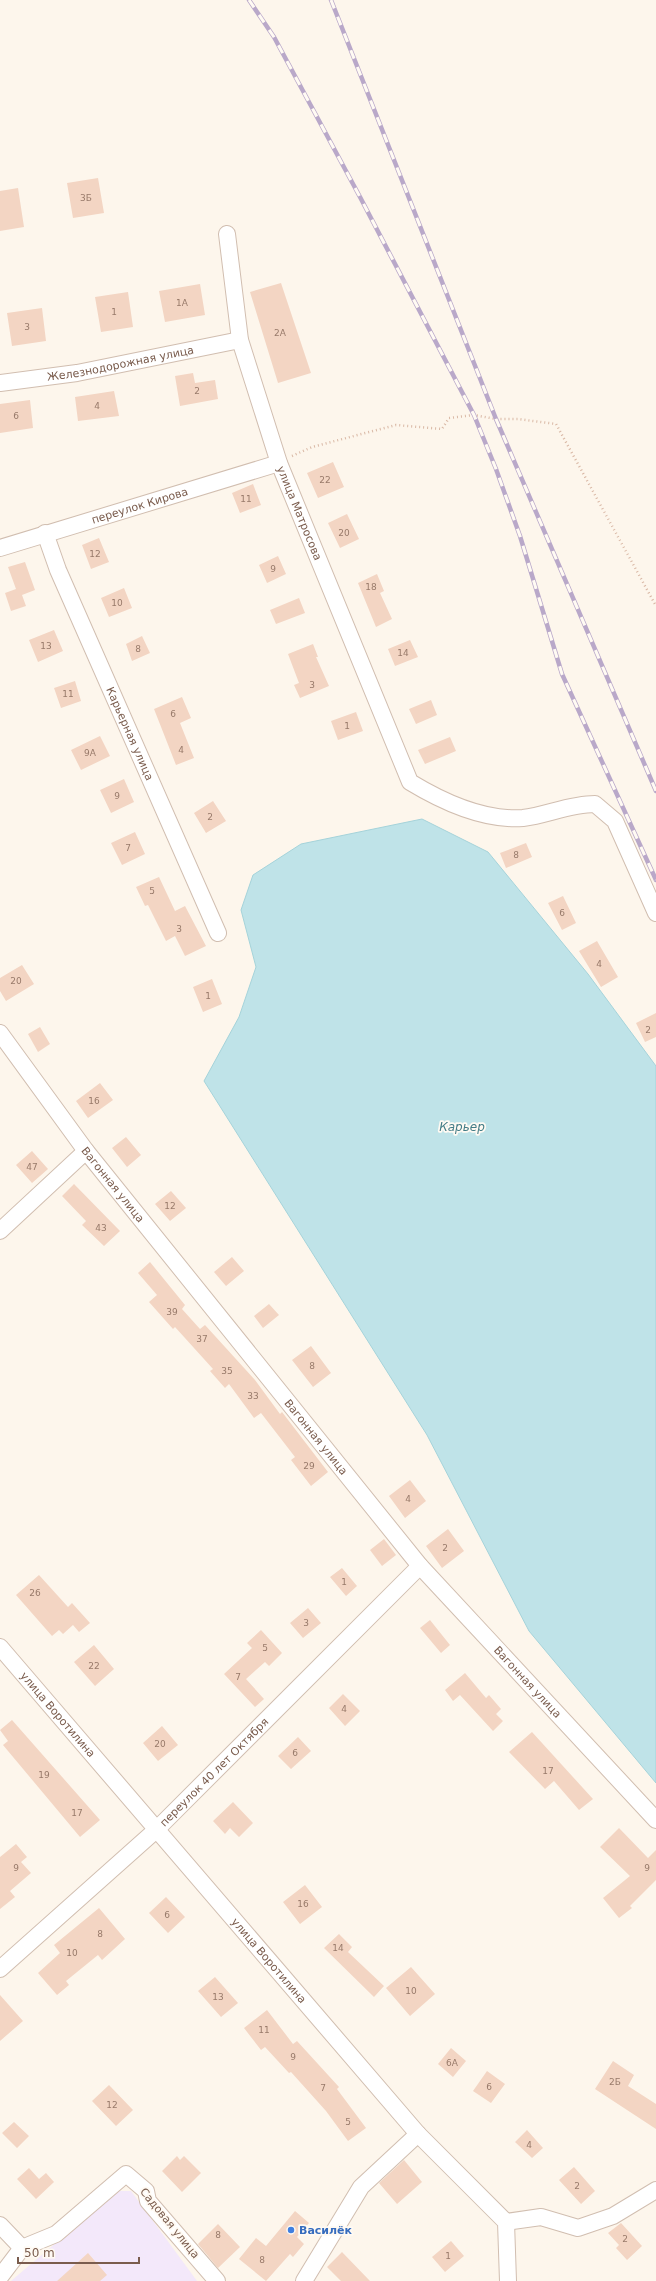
<svg xmlns="http://www.w3.org/2000/svg" width="656" height="2281" viewBox="0 0 656 2281" font-family="'DejaVu Sans',sans-serif">
<rect width="100%" height="100%" fill="#fdf6ec"/>
<path fill="#f3e8fa" d="M117,2191H131L197,2281H11Z"/>
<path fill="#bfe3e8" stroke="#a5d3da" d="M422,819L488,852L588,974L656,1066V1783L529,1631L427,1435L204,1081L239,1017L256,967L241,910L253,875L301,844Z"/>
<path fill="#f3d5c3" d="M98,178L104,213L73,218L67,183Z
M18,188L24,227L0,231V191Z
M281,283L311,373L278,383L250,292Z
M200,284L205,315L165,322L159,291Z
M128,292L133,327L101,332L95,297Z
M42,308L46,341L12,346L7,313Z
M193,373L195,383L215,380L218,399L180,406L175,376Z
M114,391L119,416L78,421L75,397Z
M30,400L33,428L0,433V404Z
M333,462L344,487L318,498L307,473Z
M253,484L261,505L240,513L232,493Z
M347,514L359,539L340,548L328,523Z
M99,538L109,562L91,569L82,545Z
M278,556L286,574L267,583L259,565Z
M25,562L35,590L22,595L26,606L11,611L5,593L16,589L8,567Z
M377,574L384,591L380,593L392,619L376,627L358,583Z
M124,588L132,608L109,617L101,598Z
M299,598L305,613L276,624L270,610Z
M54,630L63,651L38,662L29,640Z
M142,636L150,653L132,661L126,644Z
M410,640L418,657L395,666L388,649Z
M313,644L318,657H316L329,686L300,698L294,685L299,683L288,654Z
M75,681L81,701L61,708L54,688Z
M182,697L191,718L180,723L194,758L176,765L154,709Z
M431,700L437,715L416,724L409,709Z
M356,712L363,731L338,740L331,721Z
M100,736L110,756L81,770L71,750Z
M450,737L456,751L425,764L418,750Z
M124,779L134,802L111,813L100,790Z
M213,801L226,821L206,833L194,813Z
M135,832L145,854L122,865L111,843Z
M526,843L532,857L506,868L500,853Z
M159,877L175,911L185,906L206,946L185,956L175,936L166,941L148,905L145,906L136,887Z
M563,896L576,923L562,930L548,903Z
M597,941L618,977L601,987L579,951Z
M22,965L34,984L6,1001L0,991V978Z
M212,979L222,1004L203,1012L193,987Z
M656,1013V1037L645,1042L636,1023Z
M40,1027L50,1044L38,1052L28,1034Z
M100,1083L113,1100L88,1118L76,1101Z
M126,1137L141,1155L127,1167L112,1148Z
M32,1151L48,1169L32,1183L16,1165Z
M74,1184L120,1231L104,1246L82,1225L86,1221L62,1196Z
M171,1191L186,1208L170,1221L155,1204Z
M232,1257L244,1271L226,1286L214,1272Z
M150,1262L185,1305L182,1309L200,1329L205,1325L255,1380L280,1414L282,1412L328,1472L311,1486L291,1460L295,1457L261,1413L254,1418L229,1384L225,1388L210,1371L213,1369L175,1327L173,1329L149,1302L157,1295L138,1273Z
M269,1304L279,1315L263,1328L254,1316Z
M311,1346L331,1373L313,1387L292,1360Z
M410,1480L426,1501L405,1518L389,1496Z
M448,1529L464,1551L442,1568L426,1546Z
M384,1539L396,1555L382,1566L370,1550Z
M342,1568L357,1586L346,1596L330,1577Z
M39,1575L68,1607L72,1603L90,1623L79,1632L73,1625L63,1634L59,1630L52,1636L16,1595Z
M308,1608L321,1623L303,1638L290,1623Z
M430,1620L450,1645L441,1653L420,1628Z
M261,1630L282,1653L269,1666L265,1662L246,1679L264,1699L255,1707L224,1674L252,1648L247,1643Z
M94,1645L114,1669L95,1686L74,1662Z
M465,1673L486,1698L489,1695L501,1709L496,1714L503,1721L493,1731L460,1695L453,1701L445,1690Z
M343,1694L360,1711L345,1726L329,1708Z
M12,1720L100,1820L80,1837L3,1745L8,1741L0,1730Z
M162,1726L178,1745L158,1761L143,1743Z
M532,1732L593,1799L579,1810L554,1781L545,1789L509,1752Z
M298,1737L311,1751L291,1769L278,1756Z
M233,1802L253,1823L239,1837L230,1828L225,1834L213,1821Z
M619,1828L648,1858L656,1850V1880L630,1906L632,1908L619,1918L603,1898L630,1876L600,1847Z
M16,1844L27,1857L21,1862L31,1873L10,1891L15,1897L0,1909V1857Z
M305,1885L322,1907L300,1924L283,1902Z
M166,1897L185,1917L168,1933L149,1913Z
M99,1908L125,1939L102,1960L98,1955L66,1981L69,1985L57,1995L38,1973L60,1953L54,1945Z
M339,1934L352,1947L348,1952L384,1986L374,1997L324,1948Z
M411,1967L435,1994L410,2016L386,1988Z
M215,1977L238,2003L221,2017L198,1991Z
M0,1995L23,2021L0,2041Z
M267,2010L293,2044L297,2041L339,2087L337,2089L366,2128L348,2141L326,2111L291,2072L289,2073L265,2047L261,2050L244,2028Z
M451,2048L466,2061L453,2077L438,2064Z
M613,2061L634,2075L628,2086L656,2104V2129L595,2089Z
M487,2071L505,2084L491,2103L473,2091Z
M109,2085L133,2110L116,2126L92,2101Z
M14,2122L29,2136L17,2148L2,2133Z
M527,2130L543,2148L532,2158L515,2142Z
M177,2156L180,2160L184,2156L201,2173L182,2192L162,2171Z
M404,2160L422,2182L397,2204L379,2183Z
M574,2167L595,2191L581,2204L559,2180Z
M29,2168L39,2179L46,2173L54,2182L36,2199L17,2179Z
M295,2211L309,2223L297,2237L304,2244L293,2257L290,2254L266,2281L239,2259L256,2238L266,2246Z
M621,2223L642,2246L627,2260L616,2248L619,2245L608,2233Z
M218,2224L240,2247L218,2268L198,2244Z
M451,2241L464,2256L445,2272L432,2257Z
M342,2252L370,2281H341L327,2267Z
M88,2253L107,2275L100,2281H57Z"/>
<g fill="none" stroke-linecap="round" stroke-linejoin="round">
<defs>
<g id="minor">
<path id="s1" d="M227,234L240,340L279,463L410,782C443,802 483,821 523,818C547,815 570,804 595,804L615,821L656,913"/>
<path id="s2" d="M0,383L77,373L240,340"/>
<path id="s3" d="M45,533L58,570L218,933"/>
<path id="s4" d="M0,548L279,463"/>
<path id="s5" d="M0,1033L86,1151L420,1566L656,1820"/>
<path d="M0,1231L86,1151"/>
<path id="s6" d="M0,1647L418,2134L506,2222L508,2281"/>
<path id="s7" d="M0,1969L156,1830L420,1566"/>
<path d="M506,2222L541,2217L578,2228L613,2216L656,2190"/>
<path d="M0,2225L22,2248"/>
<path d="M0,2277L22,2248L56,2234L126,2174L146,2191L148,2201L217,2281"/>
<path d="M304,2281L361,2187L418,2134"/>
</g>
</defs>
<use href="#minor" stroke="#d1beb0" stroke-width="18"/>
<path stroke="#d9b8a5" stroke-width="2.5" stroke-dasharray="1 3" stroke-linecap="butt" d="M292,456L312,447L396,425L442,429L449,418L474,415L496,419H518L556,424L656,606"/>
<use href="#minor" stroke="#fff" stroke-width="16"/>
<defs>
<path id="rail" d="M249,0L274,37L360,197L474,415L496,469L520,536L562,674L656,880
M331,0L496,419L656,791"/>
</defs>
<use href="#rail" stroke="#b9a8c9" stroke-width="4.5"/>
<use href="#rail" stroke="#fffaf3" stroke-width="3" stroke-dasharray="9" stroke-linecap="butt"/>
</g>
<circle fill="#3f7fe0" stroke="#fffaf3" stroke-width="1.5" cx="291" cy="2230" r="4"/>
<g text-anchor="middle" stroke-width="3.5" stroke-linejoin="round" paint-order="stroke">
<g font-size="9" fill="#987a6a">
<text x="86" y="201">3Б</text>
<text x="182" y="306">1А</text>
<text x="114" y="315">1</text>
<text x="27" y="330">3</text>
<text x="280" y="336">2А</text>
<text x="197" y="394">2</text>
<text x="97" y="409">4</text>
<text x="16" y="419">6</text>
<text x="325" y="483">22</text>
<text x="246" y="502">11</text>
<text x="344" y="536">20</text>
<text x="95" y="557">12</text>
<text x="273" y="572">9</text>
<text x="371" y="590">18</text>
<text x="117" y="606">10</text>
<text x="46" y="649">13</text>
<text x="138" y="652">8</text>
<text x="403" y="656">14</text>
<text x="312" y="688">3</text>
<text x="68" y="697">11</text>
<text x="173" y="717">6</text>
<text x="347" y="729">1</text>
<text x="181" y="753">4</text>
<text x="90" y="756">9А</text>
<text x="117" y="799">9</text>
<text x="210" y="820">2</text>
<text x="128" y="851">7</text>
<text x="516" y="858">8</text>
<text x="152" y="894">5</text>
<text x="562" y="916">6</text>
<text x="179" y="932">3</text>
<text x="599" y="967">4</text>
<text x="16" y="984">20</text>
<text x="208" y="999">1</text>
<text x="648" y="1033">2</text>
<text x="94" y="1104">16</text>
<text x="32" y="1170">47</text>
<text x="170" y="1209">12</text>
<text x="101" y="1231">43</text>
<text x="172" y="1315">39</text>
<text x="202" y="1342">37</text>
<text x="312" y="1369">8</text>
<text x="227" y="1374">35</text>
<text x="253" y="1399">33</text>
<text x="309" y="1469">29</text>
<text x="408" y="1502">4</text>
<text x="445" y="1551">2</text>
<text x="344" y="1585">1</text>
<text x="35" y="1596">26</text>
<text x="306" y="1626">3</text>
<text x="265" y="1651">5</text>
<text x="94" y="1669">22</text>
<text x="238" y="1680">7</text>
<text x="344" y="1712">4</text>
<text x="160" y="1747">20</text>
<text x="295" y="1756">6</text>
<text x="548" y="1774">17</text>
<text x="44" y="1778">19</text>
<text x="77" y="1816">17</text>
<text x="16" y="1871">9</text>
<text x="647" y="1871">9</text>
<text x="303" y="1907">16</text>
<text x="167" y="1918">6</text>
<text x="100" y="1937">8</text>
<text x="338" y="1951">14</text>
<text x="72" y="1956">10</text>
<text x="411" y="1994">10</text>
<text x="218" y="2000">13</text>
<text x="264" y="2033">11</text>
<text x="293" y="2060">9</text>
<text x="452" y="2066">6А</text>
<text x="615" y="2085">2Б</text>
<text x="489" y="2090">6</text>
<text x="323" y="2091">7</text>
<text x="112" y="2108">12</text>
<text x="348" y="2125">5</text>
<text x="529" y="2148">4</text>
<text x="577" y="2189">2</text>
<text x="218" y="2238">8</text>
<text x="625" y="2242">2</text>
<text x="448" y="2259">1</text>
<text x="262" y="2263">8</text>
</g>
<g font-size="11" fill="#7a5c4d" stroke="#fffaf3">
<text dy="4" stroke="none"><textPath href="#s2" startOffset="122">Железнодорожная улица</textPath></text>
<text dy="4" stroke="none"><textPath href="#s4" startOffset="146">переулок Кирова</textPath></text>
<text dy="4" stroke="none"><textPath href="#s1" startOffset="290">улица Матросова</textPath></text>
<text dy="4" stroke="none"><textPath href="#s3" startOffset="218">Карьерная улица</textPath></text>
<text dy="4" stroke="none"><textPath href="#s5" startOffset="189">Вагонная улица</textPath></text>
<text dy="4" stroke="none"><textPath href="#s5" startOffset="513">Вагонная улица</textPath></text>
<text dy="4" stroke="none"><textPath href="#s5" startOffset="837">Вагонная улица</textPath></text>
<text dy="4" stroke="none"><textPath href="#s6" startOffset="89">улица Воротилина</textPath></text>
<text dy="4" stroke="none"><textPath href="#s7" startOffset="291">переулок 40 лет Октября</textPath></text>
<text dy="4" stroke="none"><textPath href="#s6" startOffset="413">улица Воротилина</textPath></text>
<text transform="translate(170 2223) rotate(51)" y="4">Садовая улица</text>
</g>
<g font-size="11" font-weight="bold" fill="#366cbe" stroke="#fffaf3" text-anchor="start">
<text x="299" y="2234">Василёк</text>
</g>
<g font-size="12" font-style="italic" fill="#437c86" stroke="#fffaf3">
<text x="462" y="1131">Карьер</text>
</g>
</g>
<path d="M18 2257v6h121v-6" fill="none" stroke="#7a5c4d" stroke-width="2"/>
<text x="24" y="2257" font-size="12" fill="#7a5c4d" stroke="#fffaf3" stroke-width="3" paint-order="stroke">50 m</text>
</svg>
